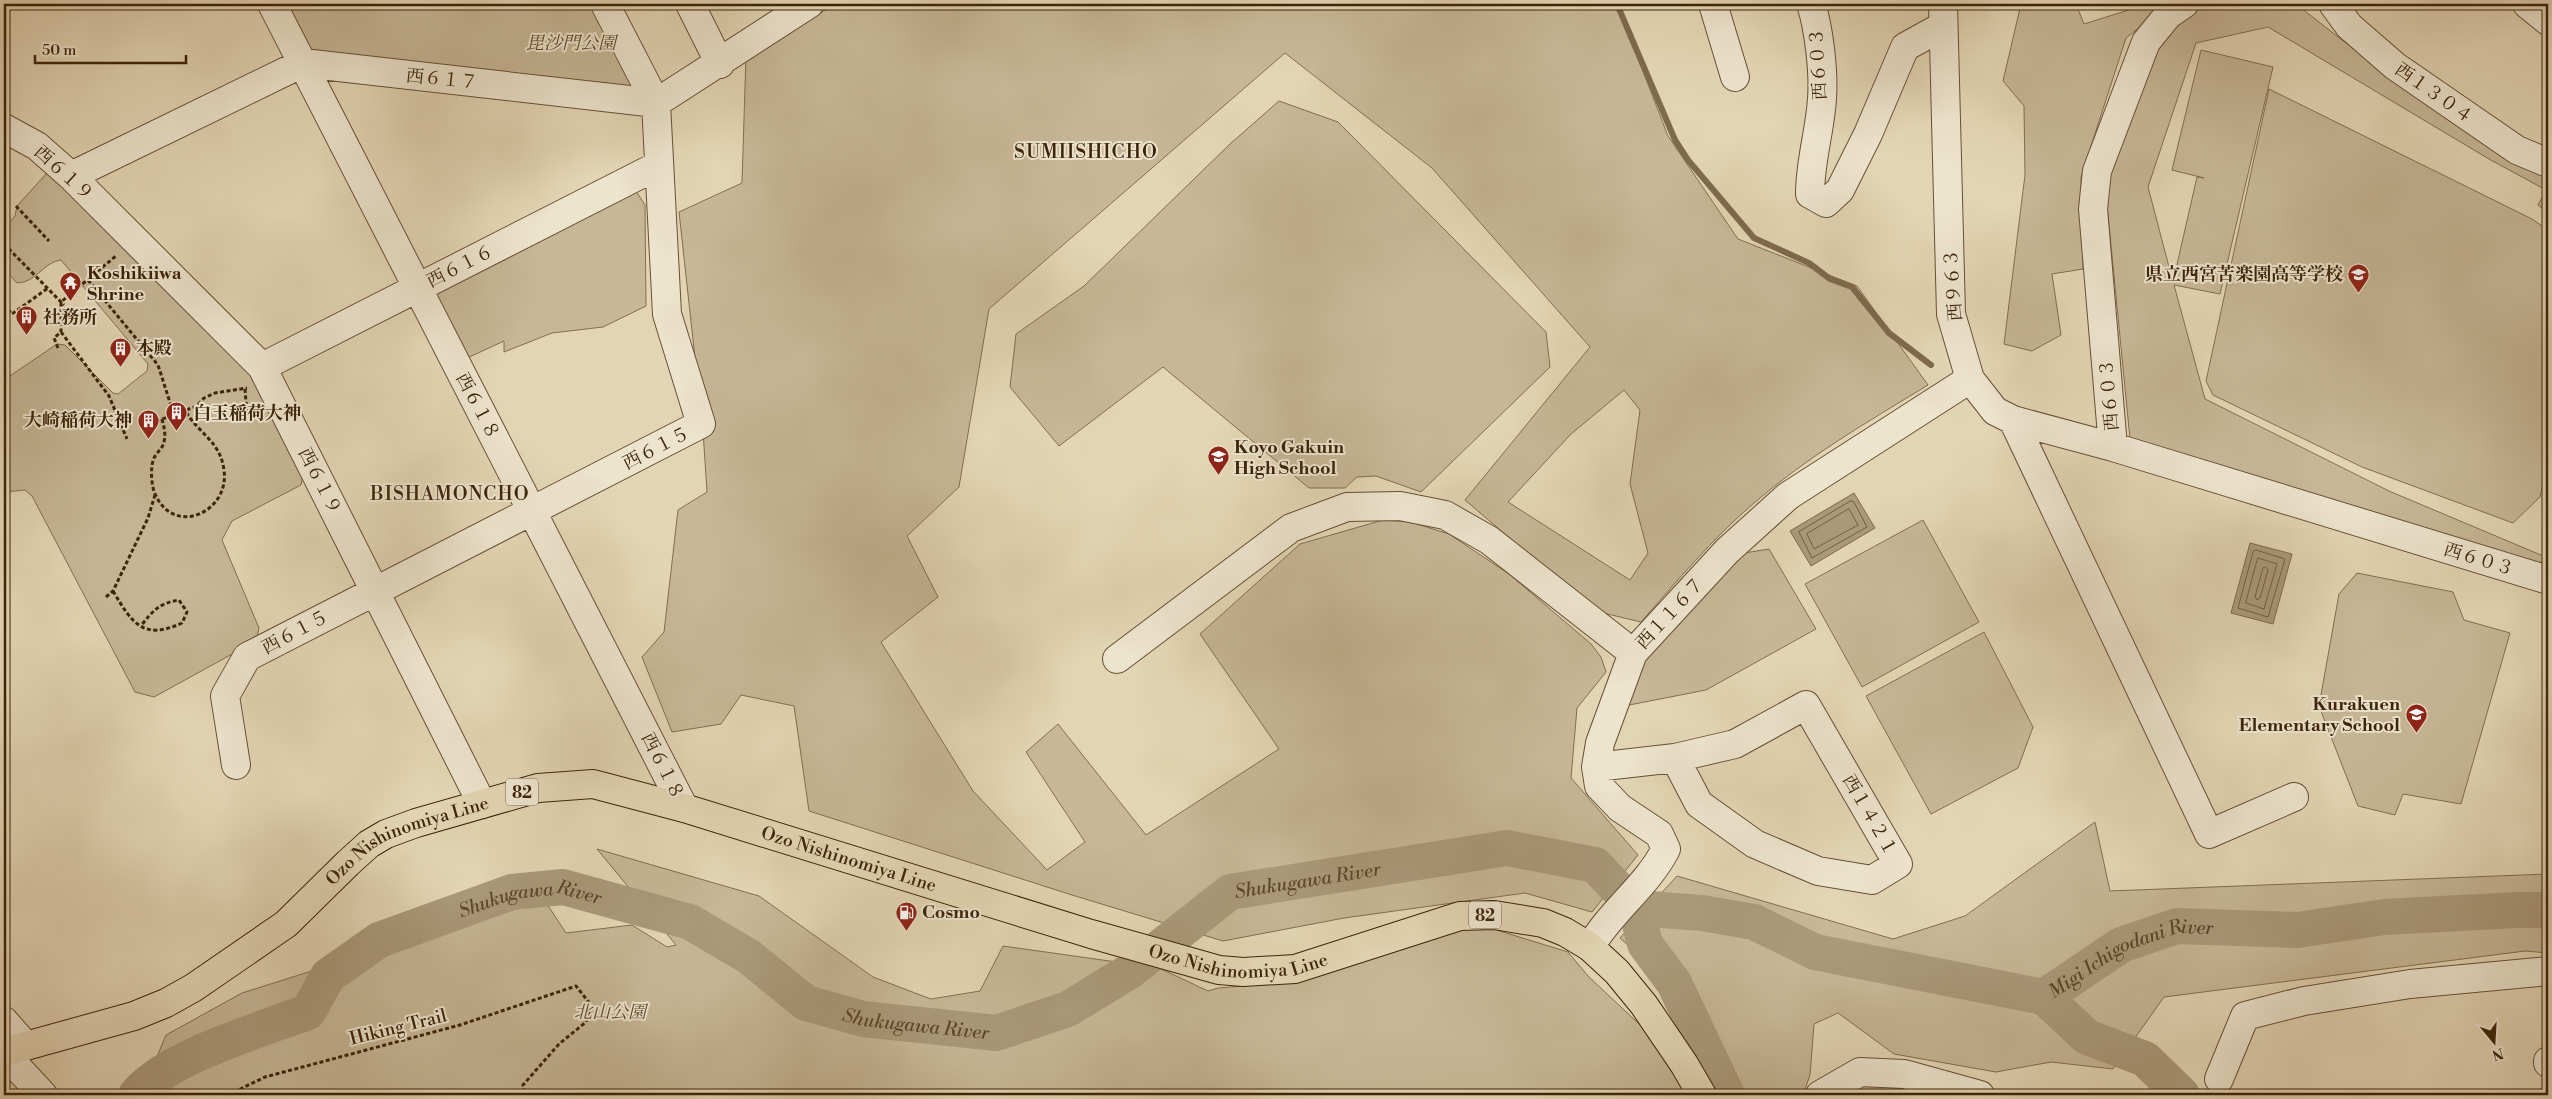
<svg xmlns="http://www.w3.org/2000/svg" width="2552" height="1099" viewBox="0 0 2552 1099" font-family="'Libre Bodoni','Noto Serif JP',serif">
<rect width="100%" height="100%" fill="#e3d5b4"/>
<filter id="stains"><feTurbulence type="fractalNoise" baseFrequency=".004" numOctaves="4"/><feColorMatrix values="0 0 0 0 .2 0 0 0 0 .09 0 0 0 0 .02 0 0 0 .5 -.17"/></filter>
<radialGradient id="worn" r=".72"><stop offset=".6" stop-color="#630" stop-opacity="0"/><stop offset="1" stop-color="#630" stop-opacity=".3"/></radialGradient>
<path fill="#c7b797" stroke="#826e50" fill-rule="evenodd" d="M287,4H597L636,79L630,90L314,55Z
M836,4H1617L1668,136L1738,239L1857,286L1928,385C1869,421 1807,457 1754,503C1713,538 1677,581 1641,622L1595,611L1465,500L1590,347L1432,168L1285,53L989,309L959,487L907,536L938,597L881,642L973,791L1047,870L1085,842L1026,752L1058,724L1146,835L1279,749L1200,634L1300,544L1383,520L1411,522L1449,534L1509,574L1591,644L1601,657L1606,672L1577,708L1571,778L1638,855L1592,912L1525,893L1344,918L1223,941L1072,895L809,811L794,706L741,695L721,724L672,732L642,657L664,632L678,510L707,492L703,431L679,212L742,183L746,55ZM1624,390L1640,410L1630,484L1648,553L1630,580L1508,502L1571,434Z
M2021,4H2076L2084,24L2148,4H2169L2126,38L2081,177L2083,269L2052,274L2061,335L2032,351L2004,344L2025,175L2024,106L2003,81Z
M2203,4H2296L2342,40L2548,175V213L2538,205L2546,190L2489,159L2268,27L2196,43L2148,187L2173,282L2197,177L2204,178L2172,170L2201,50L2273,67L2220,294L2174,285L2205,399L2389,491L2548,558V573L2130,439L2105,184L2155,42L2190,11Z
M2269,89L2532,219L2548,230V460L2540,497L2513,523L2362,467L2213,395L2206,381Z
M1279,101L1338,122L1546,332L1550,367L1421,492L1376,476L1357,477L1345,488H1309L1163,367L1059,446L1010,387L1016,334L1084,286L1230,144Z
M51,173L250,372L303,474L301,485L232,521L222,540L259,628L256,641L154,697L135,692L32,496L25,490L4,492V380L57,344L65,345L113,393L118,394L147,371L148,364L61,260C43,262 36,283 17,283L4,269V228L15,216L17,206L46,174Z
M634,188L645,205L646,306L603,327L552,333L504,352V341L465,359L428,293Z
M1923,520L1979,622L1862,687L1805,584Z
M1769,549L1816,629L1706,690L1619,707L1641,659L1738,554Z
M2357,573L2453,592L2464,620L2510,633L2461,804L2403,794L2395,815L2358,806L2319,706L2339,594Z
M1984,632L2033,727L2018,768L1931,814L1866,696Z
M2095,822L2110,891L2548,874V953L2525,951L2164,997L2113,1069L2051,1062L1996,1072L1894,1054L1838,1013L1814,1024L1810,1075L1803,1095H1722L1659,974L1620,938L1677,876L1893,939L1965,916Z
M597,849L759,896L873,977L931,999L980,991L1003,946L1159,968L1208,991L1218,988L1295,982L1477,924L1568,952L1588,976L1673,1056L1690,1095H141L166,1035L242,993L543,898L566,933L632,925L667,947L676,945Z
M1898,1081L1934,1095H1837L1854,1083Z"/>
<path fill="#aa997a" stroke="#7e6a4d" d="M1854,493L1875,528L1811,566L1790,531Z
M2250,543L2292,554L2273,624L2231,613Z"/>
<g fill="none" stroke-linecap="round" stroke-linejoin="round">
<path stroke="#735e42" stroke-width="1" d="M1851,501L1854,502L1867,527L1812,558L1799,532Z
M1849,509L1858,525L1814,549L1807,534Z
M2256,550L2285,559L2268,617L2238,608L2253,552Z
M2258,558L2277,564L2264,609L2246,603Z
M2266,567L2268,570L2260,598L2257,600L2255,597L2263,568Z"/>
<path stroke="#7e6a4d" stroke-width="6" d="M1617,4L1675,140L1688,160L1754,238L1809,263L1830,279L1852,287L1889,333L1931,365"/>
<g stroke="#aa997a" stroke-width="36">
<path id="s1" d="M1636,908L1702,913L1754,922L1815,952L2044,997L2121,945L2177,926L2297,930L2384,917L2517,910H2548"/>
<path d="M2044,997L2087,1037L2145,1059L2182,1095"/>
<path id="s2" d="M136,1095C165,1058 262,1029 308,1012L328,976L379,940L512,892L563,887L690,922L748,956L806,1003L863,1019L996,1033L1068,1009L1130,971L1230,892L1507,848L1595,865L1636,908L1645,944L1674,983L1727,1095"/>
</g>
<defs>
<path id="minor" d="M272,4L684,808
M690,4L720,64
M1713,4L1735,77
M1811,4C1819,29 1824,72 1822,99C1820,131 1810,161 1810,194L1826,203L1840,190L1868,134L1905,47L1943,26
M1943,4L1951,314L1970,379L1995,411L2013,420L2113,447
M2184,4L2168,15L2146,42L2097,171L2093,209L2113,447L2548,580
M2333,4L2349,26L2395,66L2517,150L2548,163
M2527,4L2548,21
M4,128L37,146L71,176L262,367L482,804
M71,176L303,63L656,103L809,4
M262,367L659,165
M2013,420L2209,834L2294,797
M1117,659L1291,528L1347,507L1400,506L1445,515L1489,540L1633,653
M236,765L225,696L247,657L701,424L667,314L656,103L605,4
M1596,767L1675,758L1699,804L1755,844L1818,871L1872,880L1898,864L1806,705L1735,744L1675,758
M1590,947C1611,911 1647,886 1666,849L1659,834L1620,808L1599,786L1596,767L1600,743L1633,653L1727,551L1788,496L1970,379
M4,1021L26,1046
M4,1053L43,1095
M2548,1061V1063
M2219,1079L2245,1016L2304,1001L2410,984L2548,971
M1820,1095L1860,1072L1904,1074L1980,1095"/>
<g id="major">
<path id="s3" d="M4,1052L134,1016L166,1003L193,988L286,924L348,863L369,844L386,834L416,823L538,788L593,784L684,808L1091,934L1219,970L1243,972L1295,969L1460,916L1494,915L1543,923L1565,932L1590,947L1617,972L1644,1005L1684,1064L1702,1095"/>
</g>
</defs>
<use href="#minor" stroke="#665034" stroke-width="30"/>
<use href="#major" stroke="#3c240a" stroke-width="30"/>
<path stroke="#3c240a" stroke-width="3" stroke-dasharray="4 2.5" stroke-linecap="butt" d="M16,206L49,241
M4,244L64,305
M88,280L158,365L174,415
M4,304L12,314L48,288
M61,332L109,396L127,439
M58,348L54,338L61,332V302L117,255
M245,389L247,415
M162,419C164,427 166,434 164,442C163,448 157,452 154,458C150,467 151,487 156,496C176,537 230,511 224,470C220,440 198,434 185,410
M144,426L197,406L204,398L215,393L247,388
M113,591C132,623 143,641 182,623L187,612L179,600C160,603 152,611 141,626
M106,597L113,591L148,518L155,495
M228,1095L265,1077L460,1025L576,986L591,1005L586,1022L559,1044L523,1085L526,1095"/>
<use href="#minor" stroke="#ede4ce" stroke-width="28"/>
<use href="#major" stroke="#e3d5b4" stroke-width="28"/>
</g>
<defs>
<symbol id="school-pin" viewBox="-11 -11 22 30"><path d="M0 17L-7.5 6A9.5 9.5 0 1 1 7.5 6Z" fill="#8f2418" stroke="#ede4ce"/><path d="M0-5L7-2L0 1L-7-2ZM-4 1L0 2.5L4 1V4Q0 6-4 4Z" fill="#fff"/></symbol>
<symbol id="temple-pin" viewBox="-11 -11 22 30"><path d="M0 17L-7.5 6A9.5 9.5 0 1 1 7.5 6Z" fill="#8f2418" stroke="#ede4ce"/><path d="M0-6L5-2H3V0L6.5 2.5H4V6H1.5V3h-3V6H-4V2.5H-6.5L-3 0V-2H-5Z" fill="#fff"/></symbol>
<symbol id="building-pin" viewBox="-11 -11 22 30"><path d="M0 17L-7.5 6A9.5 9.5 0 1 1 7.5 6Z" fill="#8f2418" stroke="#ede4ce"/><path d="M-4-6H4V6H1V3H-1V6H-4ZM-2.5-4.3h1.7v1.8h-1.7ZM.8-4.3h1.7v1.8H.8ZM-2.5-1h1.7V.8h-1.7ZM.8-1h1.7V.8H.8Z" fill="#fff"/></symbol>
<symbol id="fuel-pin" viewBox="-11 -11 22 30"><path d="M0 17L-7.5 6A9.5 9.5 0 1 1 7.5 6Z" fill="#8f2418" stroke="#ede4ce"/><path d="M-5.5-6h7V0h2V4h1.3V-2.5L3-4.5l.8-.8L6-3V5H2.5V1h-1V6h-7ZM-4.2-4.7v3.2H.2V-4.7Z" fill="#fff"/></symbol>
</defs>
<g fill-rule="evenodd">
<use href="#school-pin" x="2346" y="262" width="25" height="34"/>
<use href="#temple-pin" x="58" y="270" width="25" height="34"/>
<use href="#building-pin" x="14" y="304" width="25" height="34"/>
<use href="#building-pin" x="108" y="336" width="25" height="34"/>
<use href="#building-pin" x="164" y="400" width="25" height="34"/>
<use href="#building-pin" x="136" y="408" width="25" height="34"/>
<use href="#school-pin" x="1206" y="444" width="25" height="34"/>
<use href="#school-pin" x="2404" y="702" width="25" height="34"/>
<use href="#fuel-pin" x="894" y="900" width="25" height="34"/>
</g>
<g text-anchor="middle" stroke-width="4" stroke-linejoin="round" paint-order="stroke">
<g fill="#ede4ce" stroke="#715e45" stroke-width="1">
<rect x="506" y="778.5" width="32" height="27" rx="4"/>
<rect x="1469" y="901.5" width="32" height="27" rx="4"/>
</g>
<g font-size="16" font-weight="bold" fill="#3c240a">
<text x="522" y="798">82</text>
<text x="1485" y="921">82</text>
</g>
<g font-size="18" font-style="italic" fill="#5f492d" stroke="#ede4ce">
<text x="571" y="49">毘沙門公園</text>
<text x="610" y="1018">北山公園</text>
</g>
<g font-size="18" fill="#3c240a" stroke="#ede4ce">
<text transform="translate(1818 64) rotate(-93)" y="6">西６０３</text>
<text transform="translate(442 79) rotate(6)" y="6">西６１７</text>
<text transform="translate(2434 93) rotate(35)" y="6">西１３０４</text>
<text transform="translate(64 173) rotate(42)" y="6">西６１９</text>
<text transform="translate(460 266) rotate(-27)" y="6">西６１６</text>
<text transform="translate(1953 285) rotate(-94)" y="6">西９６３</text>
<text transform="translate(2109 395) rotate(-95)" y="6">西６０３</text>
<text transform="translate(478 406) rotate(62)" y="6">西６１８</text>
<text transform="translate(656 448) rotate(-27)" y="6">西６１５</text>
<text transform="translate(320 481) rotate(63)" y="6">西６１９</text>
<text transform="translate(2479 559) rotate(17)" y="6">西６０３</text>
<text transform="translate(1670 613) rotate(-47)" y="6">西１１６７</text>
<text transform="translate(295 632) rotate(-28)" y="6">西６１５</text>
<text transform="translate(663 766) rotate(63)" y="6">西６１８</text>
<text transform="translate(1870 815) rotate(60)" y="6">西１４２１</text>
<text dy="6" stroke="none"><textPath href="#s3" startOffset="464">Ozo Nishinomiya Line</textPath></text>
<text dy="6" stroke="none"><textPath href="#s3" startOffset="929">Ozo Nishinomiya Line</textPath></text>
<text dy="6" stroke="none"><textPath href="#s3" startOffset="1334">Ozo Nishinomiya Line</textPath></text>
<text transform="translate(398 1027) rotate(-14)" y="6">Hiking Trail</text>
</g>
<g font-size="18" font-weight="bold" fill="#3c240a" stroke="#ede4ce" text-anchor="start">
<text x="87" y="279">Koshikiiwa<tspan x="87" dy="21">Shrine</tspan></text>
<text x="2343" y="280" text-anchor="end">県立西宮苦楽園高等学校</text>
<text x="43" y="323">社務所</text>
<text x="136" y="354">本殿</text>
<text x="193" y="419">白玉稲荷大神</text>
<text x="132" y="426" text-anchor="end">大崎稲荷大神</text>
<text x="1234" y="453">Koyo Gakuin<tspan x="1234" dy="21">High School</tspan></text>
<text x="2400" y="710" text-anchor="end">Kurakuen<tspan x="2400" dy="21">Elementary School</tspan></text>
<text x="922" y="918">Cosmo</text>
</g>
<g font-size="19" letter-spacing="1" fill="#3c240a" stroke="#ede4ce">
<text x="1086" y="158">SUMIISHICHO</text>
<text x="450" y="500">BISHAMONCHO</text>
</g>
<g font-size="19" font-style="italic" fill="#5d472c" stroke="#ede4ce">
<text dy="7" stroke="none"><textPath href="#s2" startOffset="1310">Shukugawa River</textPath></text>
<text dy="7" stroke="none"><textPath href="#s2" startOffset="455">Shukugawa River</textPath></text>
<text dy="7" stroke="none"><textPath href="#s1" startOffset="518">Migi Ichigodani River</textPath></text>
<text dy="7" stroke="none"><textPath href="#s2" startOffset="875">Shukugawa River</textPath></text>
</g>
</g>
<rect width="2552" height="1099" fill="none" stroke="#e3d5b4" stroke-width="20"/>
<rect x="5" y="5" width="2542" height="1089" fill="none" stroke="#3c240a" stroke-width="2.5"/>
<rect x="10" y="10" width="2532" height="1079" fill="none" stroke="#3c240a"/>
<g transform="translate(2494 1042) rotate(162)" stroke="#ede4ce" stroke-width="4" paint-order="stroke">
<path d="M0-4L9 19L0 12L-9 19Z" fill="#3c240a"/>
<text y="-8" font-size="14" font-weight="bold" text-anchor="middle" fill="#3c240a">N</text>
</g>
<path d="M35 55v8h151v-8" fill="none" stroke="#3c240a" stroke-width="2.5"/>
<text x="42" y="55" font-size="15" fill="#3c240a" stroke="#ede4ce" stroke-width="4" paint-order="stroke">50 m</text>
<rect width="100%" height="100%" filter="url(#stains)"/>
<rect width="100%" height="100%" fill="url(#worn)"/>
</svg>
